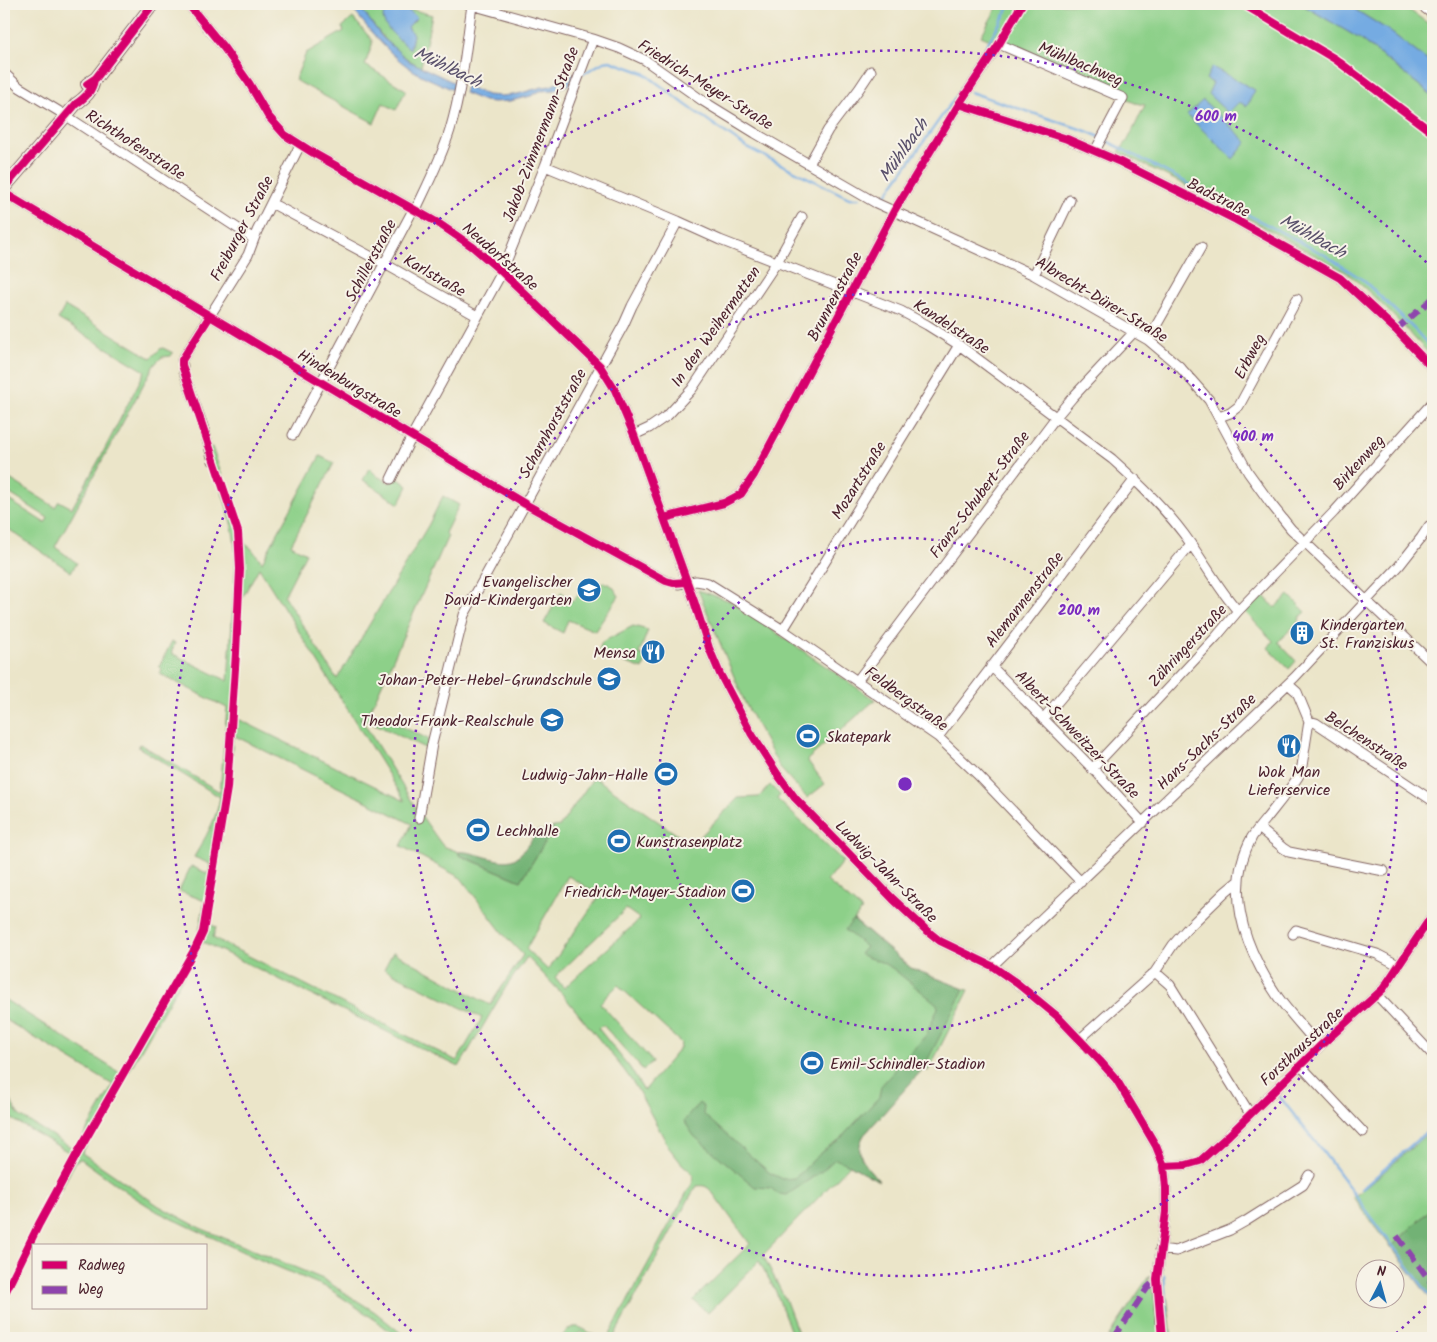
<svg xmlns="http://www.w3.org/2000/svg" width="1437" height="1342" viewBox="0 0 1437 1342" font-family="Kalam,sans-serif">
<rect width="100%" height="100%" fill="#f7f3e8"/>
<filter id="ink" filterUnits="userSpaceOnUse"><feTurbulence type="fractalNoise" baseFrequency=".02" numOctaves="2"/><feDisplacementMap in="SourceGraphic" scale="10" xChannelSelector="R" yChannelSelector="G"/><feConvolveMatrix kernelMatrix="1 2 1 2 8 2 1 2 1" color-interpolation-filters="sRGB"/></filter>
<filter id="wash" filterUnits="userSpaceOnUse"><feTurbulence type="fractalNoise" baseFrequency=".0096" numOctaves="4" result="noise"/><feDisplacementMap in="SourceGraphic" scale="20" xChannelSelector="R" yChannelSelector="G"/><feGaussianBlur stdDeviation="1.12" result="paint"/><feColorMatrix in="noise" values="0 0 0 0 0 0 0 0 0 0 0 0 0 0 0 0 0 1.4 0 .05"/><feComposite in="paint" operator="in"/></filter>
<g filter="url(#wash)">
<rect width="100%" height="100%" fill="#ebe5c9"/>
<path fill="#8dd089" stroke="#6c785a" fill-rule="evenodd" d="M361,4H391L432,15L421,67C393,53 377,30 359,6ZM395,7L409,11L417,18L408,27L413,35L410,49L387,9Z
M999,4H1301L1360,39L1433,96V358C1406,329 1379,299 1347,273L1207,196L1119,152L1128,140L1145,105L1135,103L981,36Z
M1346,4H1401L1433,27V65L1388,30Z
M353,18L372,40V45L365,65L406,90L396,110L383,103L374,123L295,80L306,53L344,31L342,27Z
M65,306L151,358L160,349L163,348L173,353L171,356L162,357L154,365L55,547L77,563L71,572L4,526V497L45,523L48,518L4,490V478L5,476L55,507L59,501L72,508L100,458L145,371L58,319Z
M212,447L245,544L251,548L262,562L320,456L334,463L291,545L306,553L284,596L337,679L429,524L443,496L459,505L445,533L448,536L370,711L428,739L427,749L360,717L416,808L437,838L443,846L459,852V855L521,881L554,827L560,826L594,777L692,845L738,798L759,797L770,785L780,795L777,799L843,861L827,881L862,910L854,920L911,968L964,989L969,990L928,1071L922,1069L864,1135C852,1155 867,1166 879,1181L850,1165L763,1255L786,1301L800,1338H793L776,1292L759,1261L708,1313L693,1300L750,1244L712,1192C707,1186 704,1185 697,1186L691,1195L613,1338H592L580,1332L575,1338H561C579,1311 588,1342 608,1337L687,1192L692,1184L693,1176L690,1171L682,1164L670,1149L636,1087L624,1070L564,996L527,957L506,987L459,1067L203,942L82,1153L159,1206L200,1228L323,1279L375,1312L407,1338H399L371,1317L328,1288L256,1258L158,1212L131,1195L81,1159H79L76,1161L55,1200L51,1197L71,1159L72,1156L70,1153L12,1119L5,1103L4,1095V1053C7,1074 5,1099 20,1116L74,1149H76L113,1085L4,1019V999L120,1073L188,958L198,937L205,901L179,891L191,866L209,874L210,864L194,857C205,838 217,819 220,797L138,747L140,744L220,792L227,708L160,674L162,669L159,667L172,641L175,643L171,653L228,681L236,562C236,522 219,486 207,449ZM259,568L405,801L234,717L240,644L241,600ZM233,735L412,824L401,846L461,878L504,935L523,955L490,1005L393,952L384,969L482,1018L457,1061L213,938L216,927L207,923L229,789ZM568,876L600,895L548,970L526,949ZM626,909L640,919L564,988L555,977ZM618,985L681,1043L680,1048L644,1091L630,1068L598,1028L603,1025L643,1070L653,1062L600,1003Z
M369,468L377,476L390,483L395,476L408,486L399,504L363,480Z
M591,577L601,584L603,582L607,585L608,583L613,587L619,596L595,631L568,620L563,633L544,623L561,592L573,601Z
M698,590L730,601L875,700L807,760L825,784L807,798L780,768L745,703Z
M1262,594L1275,608L1289,595L1306,612L1299,618L1300,620L1278,642L1296,661L1289,669L1268,648L1273,641L1245,612Z
M633,626L648,630L639,654L647,657L643,669L598,653L602,642Z
M1433,1129V1207L1391,1247L1353,1197L1363,1190Z
M1149,1276L1148,1287L1167,1296L1172,1338H1108Z"/>
<path fill="#72b275" stroke="#5e6850" d="M554,827L521,881L459,855V852C475,850 500,866 514,859C522,855 532,839 537,831H545Z
M853,920L911,968L964,989L923,1069L864,1135C852,1155 867,1166 879,1181L850,1165L835,1159L822,1171L787,1195L778,1194L771,1188L755,1187L694,1136L684,1121L699,1103L704,1107L703,1114L770,1173L783,1179L794,1178L802,1172L810,1163L829,1146L839,1140L879,1097L881,1086L926,1035L938,1008L937,1004L892,968L881,962L866,957L860,954L866,947L845,930Z
M1433,1207V1302L1391,1247Z"/>
<path fill="#74abe2" stroke="#5f6586" d="M350,4H358L382,37L409,61L455,83L453,90C439,83 420,76 408,67C388,53 363,24 350,4Z
M1301,4H1346L1388,30L1433,65V96L1360,39Z
M395,7L409,11L417,17L408,27L413,35L410,49C400,40 365,15 395,7Z
M1212,67L1255,90L1247,106L1239,102L1228,113L1208,94L1213,83L1206,79Z
M574,73L570,84L555,90L540,91L531,96L510,101L494,102L484,101L464,93L466,86L487,95L502,96L518,94L542,87L551,86Z
M1203,100L1247,142L1233,159L1187,115Z"/>
<g fill="none" stroke-linecap="round" stroke-linejoin="round">
<path stroke="#74abe2" stroke-width="2.5" d="M584,73L604,62L610,61L644,73L686,105L746,147L849,198H860
M961,89L1011,4
M970,92L1086,131L1100,137
M1105,140L1325,255L1363,280L1414,329L1433,350
M873,197L886,195L961,89L965,90
M1279,1096L1317,1144L1433,1300
M1362,1189L1433,1126
M1164,1276L1168,1338"/>
</g>
</g>
<g filter="url(#ink)">
<g fill="none" stroke-linecap="round" stroke-linejoin="round">
<defs>
<path id="minor" d="M188,4L224,48L249,83L268,116L285,135L315,154L438,223L473,247L502,272L600,366L615,390L634,435L694,601L709,648L720,674L751,733L778,775L795,798L893,899L925,929L940,941L992,966L1018,984L1057,1016L1100,1061L1116,1079L1136,1112L1156,1146L1164,1166L1166,1188V1212L1157,1279L1160,1323
M468,4L593,39L619,48L645,60L703,101L755,133L876,203L1034,275L1148,340L1179,366L1209,400L1248,472L1271,504L1291,529L1433,664
M4,73L19,87L65,115L254,239
M959,104L1067,139L1118,161L1236,220L1340,278L1396,330L1433,369
M809,164L828,130L859,89L871,71
M545,166L678,221L720,240L901,311L927,325L959,345L1112,459C1141,485 1169,512 1191,544C1207,567 1220,591 1238,611
M4,193L525,504L666,581L679,584L696,581L708,583L783,630L938,737L977,774L1081,882
M271,203L385,264L477,316
M1034,275L1070,200
M1148,340L1201,247
M1219,417L1230,413L1239,406L1297,299
M293,435L414,208L418,205C430,180 442,156 450,130C462,90 466,47 472,5
M634,435L649,428L668,415L692,389L777,262L802,217
M213,461L204,429L184,372L182,360L248,255L257,231L300,145
M391,479L412,436L502,272L545,166L593,39
M664,518L724,503L741,494L754,475L894,211L959,104L999,44L1123,98L1095,151
M783,630L959,345
M991,666L1099,775L1143,823
M857,681L1056,417L1072,398L1134,332
M1288,684L1297,692L1309,721L1302,766L1298,777C1288,792 1277,805 1266,819C1261,825 1256,831 1252,837C1222,892 1246,950 1278,997C1290,1014 1306,1030 1319,1047
M1043,719L1191,544
M1309,721L1316,723L1433,801
M938,737L1135,479
M1092,769L1216,637L1238,611L1334,512L1433,402
M419,818L432,744L464,615L624,324L632,306L678,221
M1259,828L1283,848L1289,852L1384,871
M1293,934L1296,930L1299,931L1377,954L1398,965
M992,966L1295,677L1399,566L1421,538L1429,526
M1155,972L1170,985L1250,1114
M1377,995L1433,1055
M1080,1039L1155,972L1173,945L1186,930L1225,892L1237,882
M1301,1066L1363,1132
M1164,1166L1186,1165L1200,1161L1229,1135L1319,1047L1383,989L1433,914
M1160,1249L1176,1251L1230,1230L1246,1221L1303,1185L1309,1175"/>
<path id="tertiary" d="M1421,4L1433,13"/>
<path id="secondary" d="M87,84L96,78L153,4
M4,188L76,104C86,97 92,91 94,80"/>
</defs>
<use href="#minor" stroke="#826462" stroke-width="11"/>
<use href="#tertiary" stroke="#826462" stroke-width="13"/>
<use href="#secondary" stroke="#826462" stroke-width="14"/>
<use href="#minor" stroke="#fff" stroke-width="9"/>
<use href="#tertiary" stroke="#fff" stroke-width="11"/>
<use href="#secondary" stroke="#fff" stroke-width="12"/>
<path stroke="#8e44ad" stroke-width="6" stroke-dasharray="12 6" stroke-linecap="butt" d="M1396,330L1433,298
M1397,1236L1433,1285
M1114,1338L1148,1287L1157,1279"/>
<defs>
<path id="cycleway" d="M188,4L224,48L249,83L268,116L285,135L315,154L438,223L473,247L502,272L600,366L615,390L634,435L694,601L709,648L720,674L751,733L778,775L795,798L893,899L925,929L940,941L992,966L1018,984L1057,1016L1100,1061L1116,1079L1136,1112L1156,1146L1164,1166L1166,1188V1212L1157,1279L1162,1338
M1243,4L1335,59L1433,133
M87,84L96,78L153,4
M959,104L1067,139L1118,161L1236,220L1340,278L1396,330L1433,369
M4,188L76,104C86,97 92,91 94,80
M4,193L525,504L666,581L673,583L687,582
M664,518L724,503L741,494L754,475L894,211L959,104L999,44L1022,4
M1164,1166L1186,1165L1200,1161L1229,1135L1319,1047L1383,989L1433,914
M4,1295L39,1224L77,1154L196,947L203,932L227,788L236,653L240,569L239,549L238,532L182,365V360L210,316"/>
</defs>
<use href="#cycleway" stroke="#f7f3e8" stroke-width="11"/>
<use href="#cycleway" stroke="#d6006c" stroke-width="8"/>
</g>
</g>
<g fill="none" stroke="#7b2cbf" stroke-width="2.5" stroke-dasharray="2.5 5">
<circle cx="905" cy="784" r="246"/>
<circle cx="905" cy="784" r="492"/>
<path d="M1431 1301A737 737 0 0 1 1393 1336M417 1336A737 737 0 1 1 1431 267"/>
</g>
<defs>
<symbol id="school-disc" viewBox="-11 -11 22 22"><circle r="9.5" fill="#1f6fb2" stroke="#f7f3e8"/><path d="M0-5L7-2L0 1L-7-2ZM-4 1L0 2.5L4 1V4Q0 6-4 4Z" fill="#fff"/></symbol>
<symbol id="building-disc" viewBox="-11 -11 22 22"><circle r="9.5" fill="#1f6fb2" stroke="#f7f3e8"/><path d="M-4-6H4V6H1V3H-1V6H-4ZM-2.5-4.3h1.7v1.8h-1.7ZM.8-4.3h1.7v1.8H.8ZM-2.5-1h1.7V.8h-1.7ZM.8-1h1.7V.8H.8Z" fill="#fff"/></symbol>
<symbol id="restaurant-disc" viewBox="-11 -11 22 22"><circle r="9.5" fill="#1f6fb2" stroke="#f7f3e8"/><path d="M-5-6h1v4h1v-4h1v4h1v-4h1v5L-1.5 .5V6h-2V.5L-5-1ZM5-6V6H3V1.5H1.5Q1.5-4 5-6Z" fill="#fff"/></symbol>
<symbol id="stadium-disc" viewBox="-11 -11 22 22"><circle r="9.5" fill="#1f6fb2" stroke="#f7f3e8"/><path d="M0-5a6.5 5 0 1 0 0 10a6.5 5 0 1 0 0-10ZM-3.5-1.8h7v3.6h-7Z" fill="#fff"/></symbol>
</defs>
<g fill-rule="evenodd">
<use href="#school-disc" x="575" y="576" width="28" height="28"/>
<use href="#building-disc" x="1288" y="619" width="28" height="28"/>
<use href="#restaurant-disc" x="639" y="638" width="28" height="28"/>
<use href="#school-disc" x="595" y="665" width="28" height="28"/>
<use href="#school-disc" x="538" y="706" width="28" height="28"/>
<use href="#stadium-disc" x="794" y="722" width="28" height="28"/>
<use href="#restaurant-disc" x="1275" y="732" width="28" height="28"/>
<use href="#stadium-disc" x="652" y="760" width="28" height="28"/>
<use href="#stadium-disc" x="464" y="816" width="28" height="28"/>
<use href="#stadium-disc" x="605" y="827" width="28" height="28"/>
<use href="#stadium-disc" x="729" y="877" width="28" height="28"/>
<use href="#stadium-disc" x="798" y="1049" width="28" height="28"/>
</g>
<g text-anchor="middle" stroke-width="4" stroke-linejoin="round" paint-order="stroke">
<g font-size="16" fill="#4a1f2b" stroke="#f7f3e8">
<text transform="translate(1081 63) rotate(23)" y="6">Mühlbachweg</text>
<text transform="translate(706 84) rotate(32)" y="6">Friedrich-Meyer-Straße</text>
<text transform="translate(540 134) rotate(-69)" y="6">Jakob-Zimmermann-Straße</text>
<text transform="translate(136 144) rotate(33)" y="6">Richthofenstraße</text>
<text transform="translate(1219 197) rotate(27)" y="6">Badstraße</text>
<text transform="translate(241 228) rotate(-62)" y="6">Freiburger Straße</text>
<text transform="translate(501 256) rotate(41)" y="6">Neudorfstraße</text>
<text transform="translate(370 260) rotate(-62)" y="6">Schillerstraße</text>
<text transform="translate(435 275) rotate(30)" y="6">Karlstraße</text>
<text transform="translate(834 296) rotate(-62)" y="6">Brunnenstraße</text>
<text transform="translate(1102 299) rotate(31)" y="6">Albrecht-Dürer-Straße</text>
<text transform="translate(715 326) rotate(-55)" y="6">In den Weihermatten</text>
<text transform="translate(952 326) rotate(33)" y="6">Kandelstraße</text>
<text transform="translate(1249 356) rotate(-62)" y="6">Erbweg</text>
<text transform="translate(350 383) rotate(31)" y="6">Hindenburgstraße</text>
<text transform="translate(552 423) rotate(-61)" y="6">Scharnhorststraße</text>
<text transform="translate(1358 462) rotate(-48)" y="6">Birkenweg</text>
<text transform="translate(858 480) rotate(-58)" y="6">Mozartstraße</text>
<text transform="translate(979 494) rotate(-53)" y="6">Franz-Schubert-Straße</text>
<text transform="translate(1024 599) rotate(-52)" y="6">Alemannenstraße</text>
<text transform="translate(1187 645) rotate(-47)" y="6">Zähringerstraße</text>
<text transform="translate(907 698) rotate(36)" y="6">Feldbergstraße</text>
<text transform="translate(1078 734) rotate(46)" y="6">Albert-Schweitzer-Straße</text>
<text transform="translate(1367 740) rotate(33)" y="6">Belchenstraße</text>
<text transform="translate(1206 741) rotate(-44)" y="6">Hans-Sachs-Straße</text>
<text transform="translate(887 871) rotate(45)" y="6">Ludwig-Jahn-Straße</text>
<text transform="translate(1301 1046) rotate(-43)" y="6">Forsthausstraße</text>
</g>
<g font-size="16" fill="#4a1f2b" stroke="#f7f3e8" text-anchor="end">
<text x="572" y="587">Evangelischer<tspan x="572" dy="18">David-Kindergarten</tspan></text>
<text x="1320" y="630" text-anchor="start">Kindergarten<tspan x="1320" dy="18">St. Franziskus</tspan></text>
<text x="636" y="658">Mensa</text>
<text x="592" y="685">Johan-Peter-Hebel-Grundschule</text>
<text x="534" y="726">Theodor-Frank-Realschule</text>
<text x="826" y="742" text-anchor="start">Skatepark</text>
<text x="1289" y="777" text-anchor="middle">Wok Man<tspan x="1289" dy="18">Lieferservice</tspan></text>
<text x="648" y="780">Ludwig-Jahn-Halle</text>
<text x="496" y="836" text-anchor="start">Lechhalle</text>
<text x="636" y="847" text-anchor="start">Kunstrasenplatz</text>
<text x="726" y="897">Friedrich-Mayer-Stadion</text>
<text x="830" y="1069" text-anchor="start">Emil-Schindler-Stadion</text>
</g>
<g font-size="18" font-style="italic" fill="#59506b" stroke="#f7f3e8">
<text transform="translate(448 67) rotate(26)" y="6">Mühlbach</text>
<text transform="translate(903 150) rotate(-55)" y="6">Mühlbach</text>
<text transform="translate(1313 236) rotate(29)" y="6">Mühlbach</text>
</g>
</g>
<circle cx="905" cy="784" r="8" fill="#7b2cbf" stroke="#f7f3e8" stroke-width="2.5"/>
<g font-size="15" text-anchor="middle" font-weight="bold" fill="#7b2cbf" stroke="#f7f3e8" stroke-width="4" stroke-linejoin="round" paint-order="stroke">
<text x="1216" y="121">600 m</text>
<text x="1253" y="441">400 m</text>
<text x="1079" y="615">200 m</text>
</g>
<rect width="1437" height="1342" fill="none" stroke="#f7f3e8" stroke-width="20"/>
<rect x="32" y="1244" width="175" height="65" fill="#f7f3e8" stroke="#b29e9c"/>
<rect x="42" y="1261" width="25" height="8" fill="#d6006c" stroke="#b29e9c"/>
<text x="78" y="1270" font-size="15" fill="#4a1f2b">Radweg</text>
<rect x="42" y="1286" width="25" height="8" fill="#8e44ad" stroke="#b29e9c"/>
<text x="78" y="1294" font-size="15" fill="#4a1f2b">Weg</text>
<g transform="translate(1380 1284) rotate(6)"><circle r="24" fill="#f7f3e8" stroke="#b29e9c"/>
<path d="M0-4L9 19L0 12L-9 19Z" fill="#1f6fb2"/>
<text y="-8" font-size="14" font-weight="bold" text-anchor="middle" fill="#4a1f2b">N</text>
</g>
</svg>
